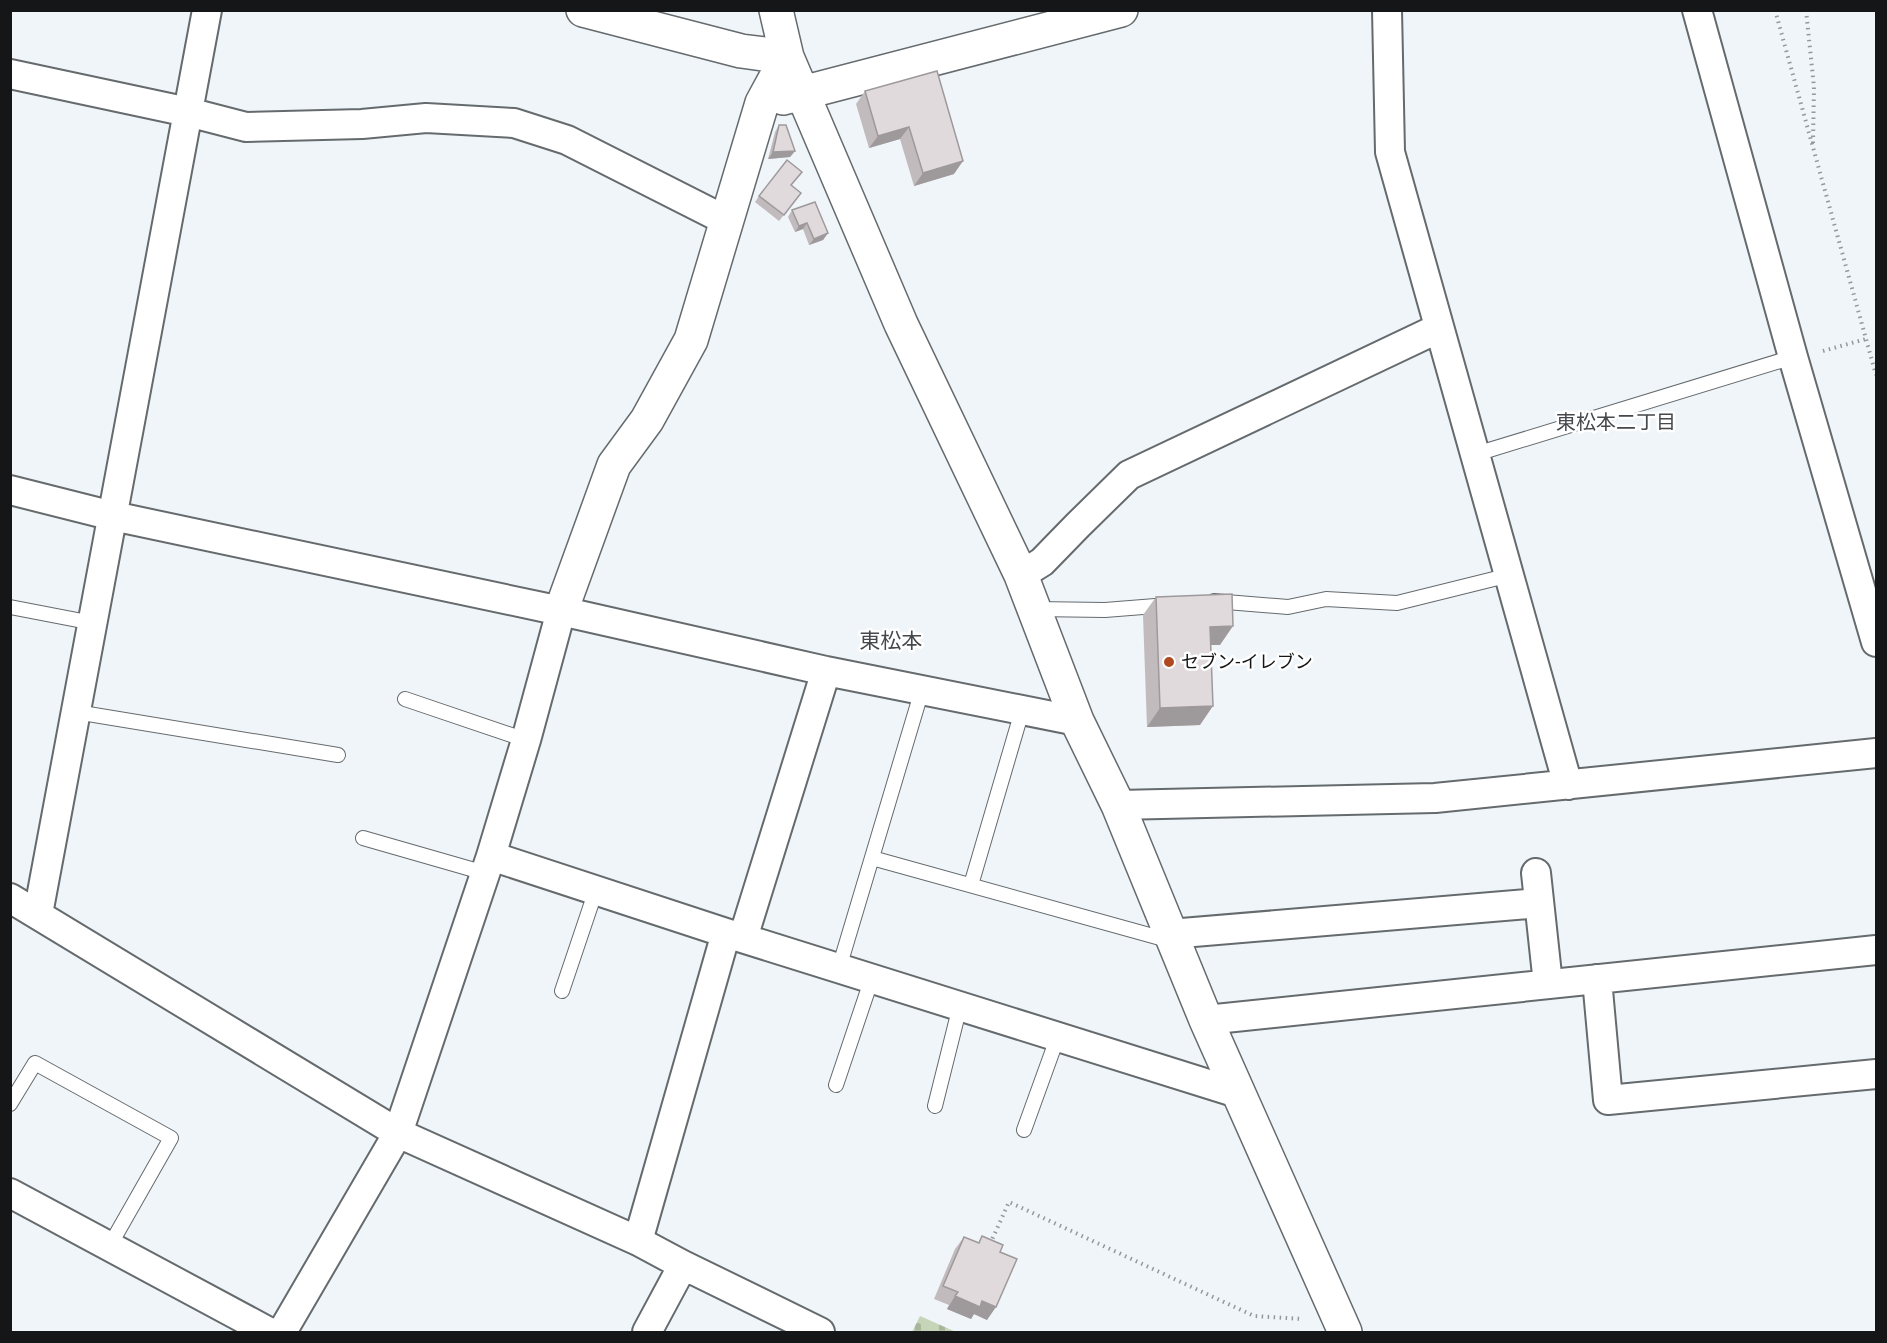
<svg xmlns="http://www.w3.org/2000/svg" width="1887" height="1343" viewBox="0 0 1887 1343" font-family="'Open Sans','Noto Sans JP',sans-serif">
<defs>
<pattern id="cemetery-stones" width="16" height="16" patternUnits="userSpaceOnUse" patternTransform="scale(1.5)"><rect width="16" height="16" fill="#c6d5b8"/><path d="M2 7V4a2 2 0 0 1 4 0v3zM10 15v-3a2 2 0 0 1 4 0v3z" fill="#a9b69d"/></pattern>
</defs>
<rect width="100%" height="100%" fill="#eff5f9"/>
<path fill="url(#cemetery-stones)" d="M920,1316L956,1332H912Z"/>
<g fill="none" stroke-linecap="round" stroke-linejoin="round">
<defs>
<path id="lane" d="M1476,454L1793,357
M1214,601L1288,607L1326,599L1397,603L1510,575
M10,607L93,623
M1034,609L1105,610L1168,605
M405,699L526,740
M76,712L338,755
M363,838L485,873
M872,858L1171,941
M971,885L1022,711
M839,968L922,690
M562,991L596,890
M836,1085L872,978
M10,1104L35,1063L171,1138L109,1247
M935,1106L960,1006
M1024,1130L1058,1036"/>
<path id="street" d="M1387,10L1390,152L1568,785
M1697,10L1793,357L1876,642
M10,74L188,112L246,127L362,124L426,118L514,123L567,140L727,221
M10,490L113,516L561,611L826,671L1077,721
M1021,575L1042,562L1078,525L1129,475L1439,328
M1118,805L1435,798L1876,753
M491,856L726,933L1237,1093
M1536,873L1548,984
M10,898L398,1133L638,1241L683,1265L820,1332
M38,914L207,10
M1170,934L1539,903
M743,938L826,671
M1597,979L1608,1100L1876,1074
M1206,1020L1876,950
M10,1193L269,1332
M638,1241L726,933
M282,1332L398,1133L491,856L526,740L561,611
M647,1332L683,1265"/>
<path id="secondary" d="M776,10L787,57L901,324L1021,575L1077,721L1118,805L1206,1020L1345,1332
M783,98L1121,10
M561,611L614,465L647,420L691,340L762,103L787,57L741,51L583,10"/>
</defs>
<use href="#lane" stroke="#656a6d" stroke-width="16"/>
<use href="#street" stroke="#656a6d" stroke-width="32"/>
<use href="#secondary" stroke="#656a6d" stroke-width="36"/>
<path stroke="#94989b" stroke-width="4" stroke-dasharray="1.5 4.5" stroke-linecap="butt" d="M1775,10L1876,375
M1806,10L1814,87L1813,143
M1823,351L1866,339
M990,1244L1009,1202L1254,1316L1302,1319"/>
<use href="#lane" stroke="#fff" stroke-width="14"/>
<use href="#street" stroke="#fff" stroke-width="28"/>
<use href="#secondary" stroke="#fff" stroke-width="33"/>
</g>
<path fill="#c2bbbe" d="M937,71L954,174L914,186L900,139L869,148L856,104L865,91Z
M779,125L795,151L790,157L768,159L775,132Z
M792,185L797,199L779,221L755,202L759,196Z
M792,210L828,233L823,240L809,245L803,229L795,232L788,217Z
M1156,597L1220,645H1211L1200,725L1147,727L1143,615Z
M982,1236L1000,1252L987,1320L974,1314L971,1319L947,1309L949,1305L934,1299L955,1249L964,1237L978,1243Z"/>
<path fill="#9e999b" d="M909,127L900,139L869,148L878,136Z
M795,151L790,157L768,159L773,152Z
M963,161L954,174L914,186L923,173Z
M807,223L803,229L795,232L799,226Z
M828,233L823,240L809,245L814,239Z
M1233,626L1220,645H1197L1210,627Z
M1213,706L1200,725L1147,727L1160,708Z
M955,1296L982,1301L996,1307L987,1320L974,1314L971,1319L947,1309Z"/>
<path fill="#e1dadd" stroke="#9e999b" stroke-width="1.5" d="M937,71L963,161L923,173L909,127L878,136L865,91Z
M779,125H786L795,151L773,152Z
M787,160L802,172L791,185L801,193L784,215L759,196Z
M815,202L828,233L814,239L807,223L799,226L792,210Z
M1232,594L1233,626L1210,627L1213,706L1160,708L1156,597Z
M982,1236L1003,1245L1000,1252L1017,1259L996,1307L982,1301L980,1307L955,1296L958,1292L943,1286L964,1237L979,1243Z"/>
<circle fill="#af491f" stroke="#fff" stroke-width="2" cx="1169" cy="662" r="6"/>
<g text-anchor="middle" stroke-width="5" stroke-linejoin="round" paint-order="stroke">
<g font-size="18" fill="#141617" stroke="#fff" text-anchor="start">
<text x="1181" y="668">セブン-イレブン</text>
</g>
<g font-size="20" fill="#45494d" stroke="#fff">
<text x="1616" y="429">東松本二丁目</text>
</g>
<g font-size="21" fill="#45494d" stroke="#fff">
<text x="891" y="648">東松本</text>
</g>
</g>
<rect width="1887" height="1343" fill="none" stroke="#141617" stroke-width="24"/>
</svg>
